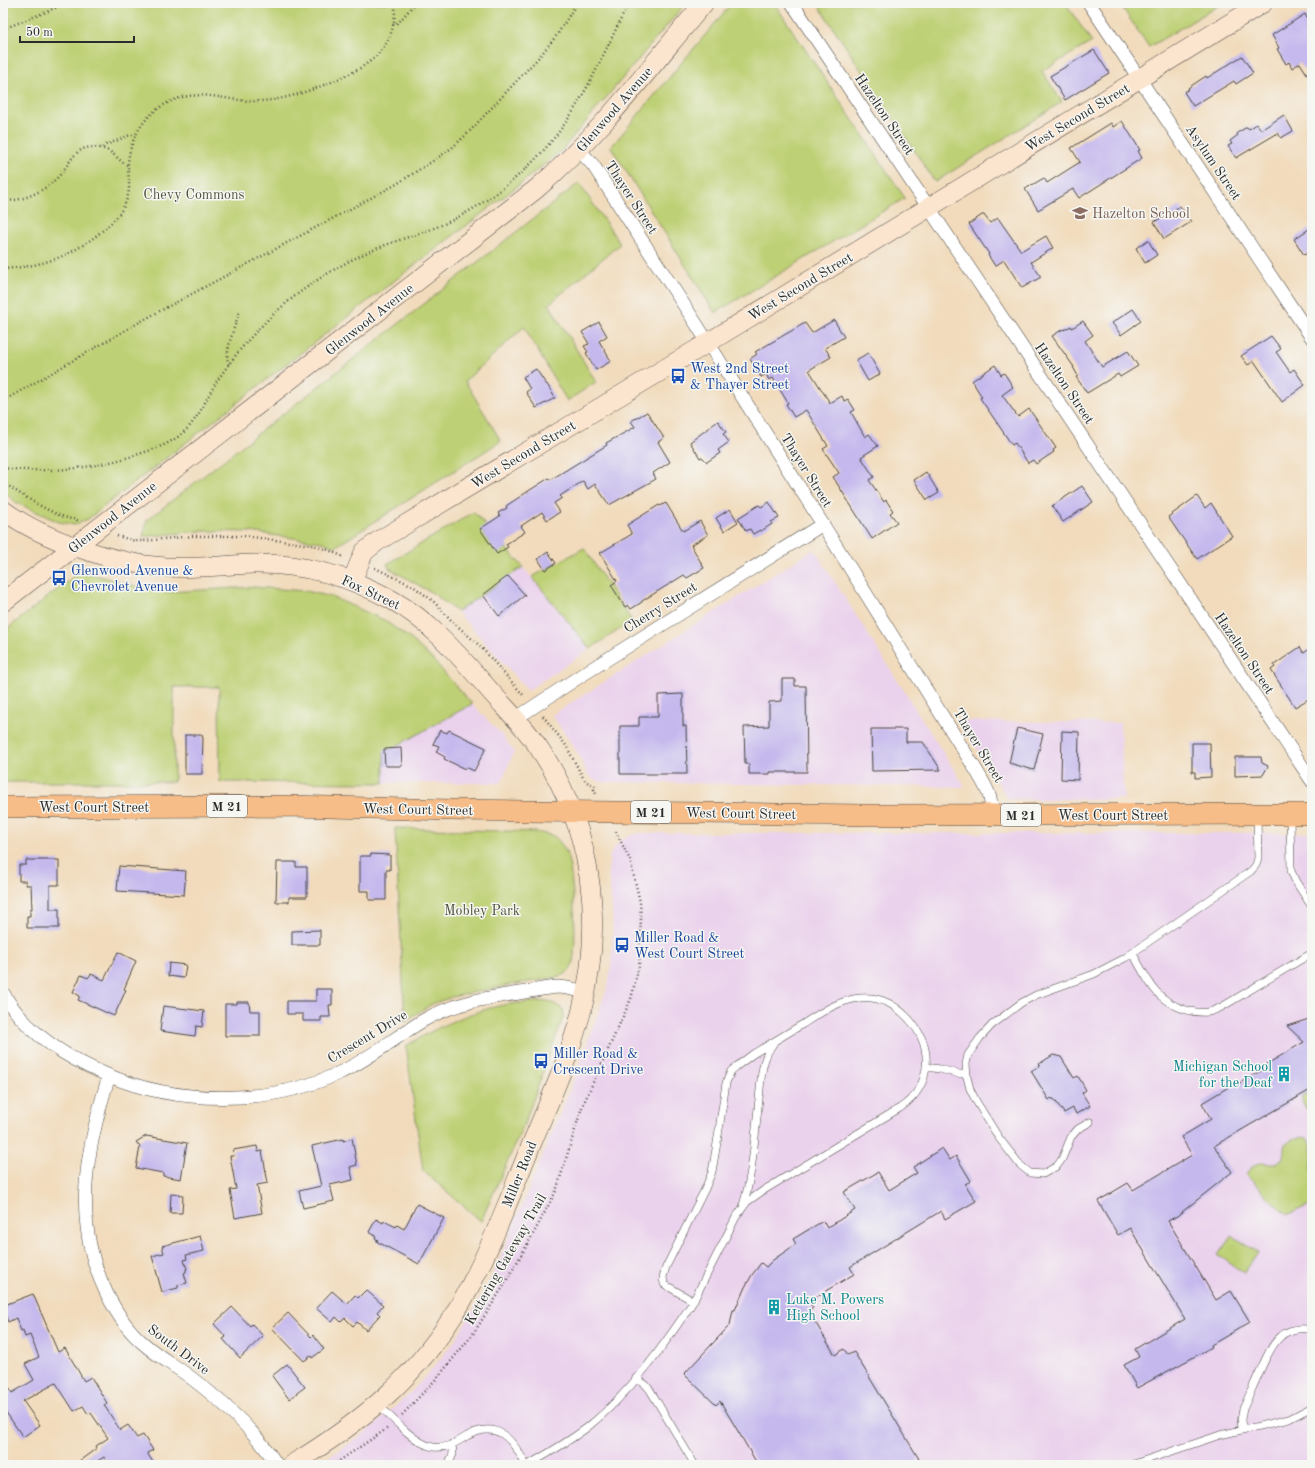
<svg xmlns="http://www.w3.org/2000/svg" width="1315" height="1468" viewBox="0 0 1315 1468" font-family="'Old Standard TT',serif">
<rect width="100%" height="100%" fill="#f6f6f2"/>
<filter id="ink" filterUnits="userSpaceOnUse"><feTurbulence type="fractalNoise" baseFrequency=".025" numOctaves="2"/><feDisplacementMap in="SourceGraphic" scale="8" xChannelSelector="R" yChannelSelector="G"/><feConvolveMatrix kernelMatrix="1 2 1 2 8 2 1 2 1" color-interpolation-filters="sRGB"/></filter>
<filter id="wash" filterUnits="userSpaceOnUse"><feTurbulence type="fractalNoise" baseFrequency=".012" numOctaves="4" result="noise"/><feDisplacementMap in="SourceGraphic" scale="16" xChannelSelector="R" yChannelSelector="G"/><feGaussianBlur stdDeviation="0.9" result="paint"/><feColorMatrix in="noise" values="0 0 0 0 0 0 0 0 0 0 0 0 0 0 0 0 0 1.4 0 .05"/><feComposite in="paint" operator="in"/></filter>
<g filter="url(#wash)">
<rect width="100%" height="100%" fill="#f1dbbc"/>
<path fill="#ead1ec" d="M814,549L965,787L602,782L594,780L587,774L579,755L552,715Z
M523,567L590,649L528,690L457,612Z
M472,704L501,734L514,751L501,783H384V753Z
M960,721L1120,723L1124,799H1008Z
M640,833H1312V1465H317L368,1431L413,1390L428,1374L454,1342L484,1292L498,1263L570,1089L608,986L611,965L613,934L612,905L608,871L610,855L616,845L623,839L635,834Z"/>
<path fill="#bed074" stroke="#747e50" d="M3,3H686L562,150L514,189L342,321L88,519L75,525L59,522L17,503L3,491Z
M732,3H774L905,198L715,313L611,147Z
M817,3H1065L1092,42L1042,71L1062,102L935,182Z
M1119,3H1223L1149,47Z
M579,183L620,244L549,304L596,382L567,401L524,327L465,381L501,441L335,547L322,542L250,532L200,531L143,537L147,520Z
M474,512L523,567L457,612L434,594L390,569L387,564Z
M584,548L632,621L590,649L532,577Z
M81,571L150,590L168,592L253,587L306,591L332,597L384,620L412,640L435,662L472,704L384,753V783L220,782L219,687H174V782H3V632Z
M395,828L537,832C542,834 551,834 555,837C559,840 564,848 566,852C573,867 579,955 571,968C569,973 563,975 559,977L510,985L452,997L432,1004L405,1021Z
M549,1001L563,1009L564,1015L525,1122L481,1221L423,1171L406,1046C437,1027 472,1010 509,1004C522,1002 536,1002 549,1001Z
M1312,1090V1115C1306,1107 1302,1108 1302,1096Z
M1301,1137L1307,1138L1312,1144V1204L1289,1214L1281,1210L1246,1175C1258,1151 1273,1173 1282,1159C1285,1154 1283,1149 1285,1144L1292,1139Z
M1232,1235L1258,1253L1244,1273L1218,1255Z"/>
<g id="blocks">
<path fill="#c4b8ed" d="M1305,14L1307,18L1312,16V82L1300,63L1292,68L1289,62L1286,64L1277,49L1279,48L1272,35Z
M1094,50L1109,73L1065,100L1050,76Z
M1242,56L1253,73L1236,84L1234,81L1193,106L1184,92L1189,89L1188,88L1206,76L1207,78Z
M1284,115L1293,131L1281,138L1278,133L1236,158L1228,146L1232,144L1230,141L1238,135L1237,133L1247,127L1249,129L1257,124L1261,130Z
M1122,121L1140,150L1138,151L1142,158L1079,198L1073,189L1038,210L1025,189L1044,178L1047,183L1080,162L1071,148L1111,123L1113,127Z
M1180,206L1191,222L1164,239L1154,222Z
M982,215H984L990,223L998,218L1021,251L1046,236L1053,248L1031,262L1041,277L1022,288L1004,260L995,266L988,255L989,254L969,224Z
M1312,227V250L1304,255L1294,239Z
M1148,240L1157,255L1145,263L1136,248Z
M1133,309L1141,321L1121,335L1112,323Z
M834,320L844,337L825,348L831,357L809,370L830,403L842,396L844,401L848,399L855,410L851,412L865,437L869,434L878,446L861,457L874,477L869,480L884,502L886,500L893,511L890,513L897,522L872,539L833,477L839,473L823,449L828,446L806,410L794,417L786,404L788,403L773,378L769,380L766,374L761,377L750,359L757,354L755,352L805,323L812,333Z
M1083,321L1093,335L1085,341L1102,367L1128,351L1138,366L1120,377L1118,374L1087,393L1076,377L1078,376L1073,367H1074L1052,336L1063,329L1064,330L1071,326L1072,328Z
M599,322L607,336L599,341L611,361L596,370L586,353L588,352L584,346L589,344L582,332Z
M1271,336L1281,349L1276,352L1290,372L1294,369L1305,385L1282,402L1254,361L1248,365L1241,356Z
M868,353L880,374L868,381L856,360Z
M995,365L1001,375L1004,373L1013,387L1002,395L1018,417L1029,409L1056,448L1053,450L1054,452L1036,464L1033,460L1028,463L1015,443L1012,445L980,398L982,397L972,381Z
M536,369L546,384H547L555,398L536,408L526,392L530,389L523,377Z
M647,412L664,438L658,442L670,462L653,473L656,479L609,505L595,484L588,489L583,481L560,496L562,498L554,503L560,512L547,520L542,512L521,526L525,532L506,544L508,547L497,554L480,529L500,516L498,513L507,508L506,506L530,490L549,478L550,480L607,445L606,443L635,427L631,421Z
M718,421L726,432L723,434L729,442L718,450L720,453L707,462L702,457L700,458L690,442Z
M926,472L939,493L927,500L914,480Z
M1082,486L1093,502L1063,522L1052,506Z
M1197,496L1205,508L1211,503L1232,536L1197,559L1168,517Z
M769,502L779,518L771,522L772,524L761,531L760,530L753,534L750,529L746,531L738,518L759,505L761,507Z
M666,503L683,531L700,521L708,535L691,545L704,568L687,578L684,575L642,601V602L631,609L628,605L625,607L611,585L617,581L600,553L632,534L627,525L659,505L660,506Z
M730,509L738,522L724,531L716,518Z
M548,552L556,563L545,570L538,559Z
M508,576L525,595L499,616L483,595Z
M1300,647L1304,653L1312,647V697L1295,707L1271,670L1275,667L1274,665Z
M782,679H795V686H806L807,772H770V774H749V764H745L744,727L769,726V702L782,701Z
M683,694V726H686L687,774H620V726H639V717H658V695Z
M1017,728L1043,734L1034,770L1009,763Z
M871,729H906V742H923L941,770L872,771Z
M440,730L447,733L449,730L486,748L474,771L466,767L465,769L444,759L445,757L436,752L439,746L433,744Z
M1062,731L1079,732L1078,780L1061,779Z
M185,735H202L203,739L202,774H185Z
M1192,743H1210L1211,777L1195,778V772H1192Z
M401,748L402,766H385L384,749Z
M1235,757H1261L1262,763L1268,766L1263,775L1235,776Z
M371,854L390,855V870H386V900H369V891H360V856H371Z
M26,860H59V885H50V909H59V928H27V916H30V909H32L31,885H26V881H19V865H26Z
M277,862H296V867H307V897H289V902H276Z
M119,866L186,871L184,895L117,891Z
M320,930V945H292V931Z
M118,952L136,961L124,989L126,990L114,1016L78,1000L80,996L73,992L81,975L88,978L91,974L104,980Z
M169,963L186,965L184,978L168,976Z
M316,989H332V1005H329L330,1017H321V1021H303V1014H287V1001H316Z
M237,1002H249L250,1011H260V1036H225V1004H237Z
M163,1006L204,1011L202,1027L196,1026L195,1036L160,1031Z
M1312,1018V1089L1214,1146L1232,1172L1177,1216L1168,1221L1216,1300L1231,1291L1250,1322L1211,1345L1212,1347L1137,1388L1124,1365L1139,1357L1135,1349L1185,1319L1130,1228L1118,1235L1098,1201L1128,1183L1133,1190L1192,1155L1181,1137L1211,1119L1202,1103L1237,1082L1238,1084L1269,1066L1267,1064L1304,1042L1287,1026Z
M1053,1055L1061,1057L1074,1078L1078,1076L1086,1090L1082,1093L1090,1106L1076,1114L1073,1108L1064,1113L1054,1099H1052L1051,1098L1049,1100L1031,1071L1040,1066L1039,1064Z
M146,1136L187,1143L181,1179L163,1176V1173L136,1168L140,1147L136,1142Z
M352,1138L357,1165L350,1167L353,1180L330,1185L334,1201L303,1208L299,1191L321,1186L312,1146L343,1139V1141Z
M257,1146L258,1152L262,1151L268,1183L257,1185L262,1213L235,1218L230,1190L236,1189L230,1156H234L233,1150Z
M942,1148L950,1160L956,1156L971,1181L965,1184L976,1201L945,1219L941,1211L850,1267L854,1274L809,1301L813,1308L808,1310L835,1355L844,1349L848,1355L854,1352L919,1459L909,1465H758L720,1401L716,1405L684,1374L730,1325L733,1310H735L745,1287L752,1275L761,1263L766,1267L773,1260L796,1244L793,1239L823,1221L827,1228L855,1210L844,1192L878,1172L889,1190L917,1173L913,1167Z
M171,1194L183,1195L182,1213H170Z
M417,1204L444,1218L419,1264L376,1241L378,1240L375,1238L376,1236L369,1232L376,1219L383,1223L384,1221L396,1227L397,1225L404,1229Z
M200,1236L204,1251L186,1255L187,1259L184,1260L187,1269H186V1272L184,1273L187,1283L178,1285V1288L162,1292L152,1256L164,1253L162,1246Z
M366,1290L383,1305L377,1312L380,1315L366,1330L357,1322L353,1326L345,1318L341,1322L336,1317L332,1322L316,1308L332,1291L347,1304L355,1295L358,1298Z
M33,1294L58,1352L65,1348L84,1381L91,1377L107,1403L104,1405L120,1430L128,1425L137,1438L143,1435L153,1450L147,1453L155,1465H109L104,1457L91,1465H76L75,1464L97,1448L96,1446L108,1438L91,1413L88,1414L83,1406L74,1411L56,1383L23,1401L40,1425L23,1437L3,1408V1377L12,1393L34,1380L25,1364L39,1357L30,1335L25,1337L23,1330L21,1331L16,1318L8,1322L3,1308L8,1305L7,1304Z
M232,1307L250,1326L252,1324L263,1336L240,1358L223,1339L226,1337L214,1324Z
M288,1313L311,1337L313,1335L324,1349L312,1358L311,1356L304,1361L272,1328Z
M287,1364L305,1387L289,1399L272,1376Z"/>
</g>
</g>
<g filter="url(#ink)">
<use href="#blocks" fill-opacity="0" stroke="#494541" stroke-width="1"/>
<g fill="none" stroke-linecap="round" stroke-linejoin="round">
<defs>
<path id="lane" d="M1290,815L1291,871L1296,882L1312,907
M1133,954C1140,966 1146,979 1155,990C1167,1005 1189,1014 1208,1012C1214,1011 1220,1008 1225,1005L1312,953
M926,1067L940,1069L959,1074H967
M1090,1122L1078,1129L1071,1137L1062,1159L1057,1166L1043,1174L1030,1173L1020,1165L999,1138L976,1101L970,1089L967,1077L966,1064L968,1055L980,1038L992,1025L1021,1003L1036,995L1094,974L1125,958L1251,871L1256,865L1258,858L1257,816
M743,1205C753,1175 755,1132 759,1099C761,1081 761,1059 773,1044
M636,1378L646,1385L650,1390L695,1465
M378,1404C391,1417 415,1444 433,1447C446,1449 456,1443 467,1436C498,1419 513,1440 526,1465
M1242,1430L1241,1419L1243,1409C1249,1396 1254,1384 1260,1371C1271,1347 1280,1323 1312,1330
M448,1465L453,1454L452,1444
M528,1465C549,1453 570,1441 589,1426C630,1393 662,1348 691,1305L696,1296L736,1217L747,1202L764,1190L900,1108C934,1085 934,1044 906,1016C894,1004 878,996 860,998C839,1000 820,1013 803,1024C786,1034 770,1044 753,1054L737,1066L731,1071L726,1083L717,1143L712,1172L705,1189L666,1267L663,1277L664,1284L693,1301
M1131,1465L1220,1435L1289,1419L1312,1407"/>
<path id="street" d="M792,3L1312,781
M1089,3L1312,338
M579,150L593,165L695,322L815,512L976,770C986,787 992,795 992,815
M515,719L582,675L823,524
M3,993C25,1032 65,1057 105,1074C175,1105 269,1106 339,1073C370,1059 395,1037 424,1020C454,1003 486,998 519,993C532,991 545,988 557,987C567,987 576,990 586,992
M109,1076C86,1149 71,1222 107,1294C116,1312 127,1330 143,1343C157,1356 174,1365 190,1377C222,1401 255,1430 277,1465"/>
<path id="secondary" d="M3,510C43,540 116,564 166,567C195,569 224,565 253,564C302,563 349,576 392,600C432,622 462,659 492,693C508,711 526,728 539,748C592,826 605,922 581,1013C568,1062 546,1108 527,1155C507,1204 488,1255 462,1301C420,1375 362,1422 291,1465
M352,581L364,552L378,541L691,353L1263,3
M3,602L535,190C599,136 650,67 704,3"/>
<path id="primary" d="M3,807L290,806L451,810L866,815L1312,814"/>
</defs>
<use href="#lane" stroke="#494541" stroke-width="8"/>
<use href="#street" stroke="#494541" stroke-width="14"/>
<use href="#secondary" stroke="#494541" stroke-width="20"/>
<use href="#primary" stroke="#494541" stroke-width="22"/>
<path stroke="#494541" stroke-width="2.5" stroke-dasharray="1 3" stroke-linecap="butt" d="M393,25L399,22L415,3
M3,29L46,12L66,3
M103,148L106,145L130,135H136
M3,201C24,201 43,192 58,177C72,162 75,143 100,148C114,150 118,162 128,165
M3,269C43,266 71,257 102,231C113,222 123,212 127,198C131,187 128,176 128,165C129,137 147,110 174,100C203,88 231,103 260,101C283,100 303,93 324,85C364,69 397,53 395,3
M229,364C223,356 236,322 240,311
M3,401L145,319L395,185L436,159L453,147L469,132L540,56L557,35L577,3
M3,468C50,474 98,468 142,453C158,448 174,442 186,430C200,416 207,397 217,381C239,348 267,317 299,293C323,275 350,259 378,248C400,239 423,233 444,224C499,199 548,155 578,103C597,71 612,36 629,3
M3,482C15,491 63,522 76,519L79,522
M117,536L135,541H144L193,536H245L311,545L326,549L344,557
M375,568L413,586L433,601L453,622L480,646L524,696
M543,716L565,744L585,781L595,786L594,789L596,794
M402,1415L438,1377L473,1334L503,1287L536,1229L556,1191L582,1107L631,999L639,966L641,918L640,902L630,860L615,830
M333,1465L388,1428"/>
<use href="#lane" stroke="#fff" stroke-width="7"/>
<use href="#street" stroke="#fff" stroke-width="13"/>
<use href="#secondary" stroke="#fce5cf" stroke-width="19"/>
<use href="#primary" stroke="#f7bd88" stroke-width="21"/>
</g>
</g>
<defs>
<symbol id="school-bare" viewBox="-9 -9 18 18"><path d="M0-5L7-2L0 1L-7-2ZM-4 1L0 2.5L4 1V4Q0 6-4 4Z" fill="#8d6e63" stroke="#f6f6f2" stroke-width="2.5" paint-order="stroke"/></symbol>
<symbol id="bus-bare" viewBox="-9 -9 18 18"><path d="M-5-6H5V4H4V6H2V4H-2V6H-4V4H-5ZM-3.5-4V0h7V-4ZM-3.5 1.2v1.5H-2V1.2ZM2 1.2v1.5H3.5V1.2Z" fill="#1a4fb4" stroke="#f6f6f2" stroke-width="2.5" paint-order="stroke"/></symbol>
<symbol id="building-bare" viewBox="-9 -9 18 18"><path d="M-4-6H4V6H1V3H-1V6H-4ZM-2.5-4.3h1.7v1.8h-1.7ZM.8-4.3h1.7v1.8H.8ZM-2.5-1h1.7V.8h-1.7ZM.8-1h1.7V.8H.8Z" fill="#0f9aa8" stroke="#f6f6f2" stroke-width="2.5" paint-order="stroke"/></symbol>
</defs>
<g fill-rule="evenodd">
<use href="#school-bare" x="1069" y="202" width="22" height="22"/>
<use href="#bus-bare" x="667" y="365" width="22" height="22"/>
<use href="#bus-bare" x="48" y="567" width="22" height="22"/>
<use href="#bus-bare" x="611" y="934" width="22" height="22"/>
<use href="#bus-bare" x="530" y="1050" width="22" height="22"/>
<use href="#building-bare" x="1273" y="1063" width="22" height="22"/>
<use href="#building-bare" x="763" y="1296" width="22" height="22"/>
</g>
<g text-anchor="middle" stroke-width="3" stroke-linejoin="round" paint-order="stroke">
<g fill="#f6f6f2" stroke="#686867" stroke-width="1">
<rect x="207" y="795" width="40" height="22" rx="3"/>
<rect x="631" y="801" width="40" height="22" rx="3"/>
<rect x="1001" y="804" width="40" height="22" rx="3"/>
</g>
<g font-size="13" font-weight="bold" fill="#2b2b2b">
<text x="227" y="811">M 21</text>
<text x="651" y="817">M 21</text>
<text x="1021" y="820">M 21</text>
</g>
<g font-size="14" fill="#2b2b2b" stroke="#f6f6f2">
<text transform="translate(614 109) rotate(-49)" y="5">Glenwood Avenue</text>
<text transform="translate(885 114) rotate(56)" y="5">Hazelton Street</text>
<text transform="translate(1077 117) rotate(-31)" y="5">West Second Street</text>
<text transform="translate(1214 162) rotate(56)" y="5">Asylum Street</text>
<text transform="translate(632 197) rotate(57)" y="5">Thayer Street</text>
<text transform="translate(800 286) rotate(-31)" y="5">West Second Street</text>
<text transform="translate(369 319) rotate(-38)" y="5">Glenwood Avenue</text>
<text transform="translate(1065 383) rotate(56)" y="5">Hazelton Street</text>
<text transform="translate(523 454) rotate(-31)" y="5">West Second Street</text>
<text transform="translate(807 470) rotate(58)" y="5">Thayer Street</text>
<text transform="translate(112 517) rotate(-38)" y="5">Glenwood Avenue</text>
<text transform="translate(371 592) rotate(25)" y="5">Fox Street</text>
<text transform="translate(660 607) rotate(-32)" y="5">Cherry Street</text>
<text transform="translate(1245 653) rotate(56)" y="5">Hazelton Street</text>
<text transform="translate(979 745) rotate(59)" y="5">Thayer Street</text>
<text x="94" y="812">West Court Street</text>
<text transform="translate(418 809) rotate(1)" y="5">West Court Street</text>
<text transform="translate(741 813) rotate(1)" y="5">West Court Street</text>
<text x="1113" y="820">West Court Street</text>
<text transform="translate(367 1036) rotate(-31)" y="5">Crescent Drive</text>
<text transform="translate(519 1174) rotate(-68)" y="5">Miller Road</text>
<text transform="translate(505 1259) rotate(-60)" y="5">Kettering Gateway Trail</text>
<text transform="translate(179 1349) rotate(37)" y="5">South Drive</text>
</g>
<g font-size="14" fill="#50543d" stroke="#f6f6f2">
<text x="194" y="199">Chevy Commons</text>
<text x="482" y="915">Mobley Park</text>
</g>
<g font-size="14" fill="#785e54" stroke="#f6f6f2" text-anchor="start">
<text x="1092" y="218">Hazelton School</text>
</g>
<g font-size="14" fill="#164399" stroke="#f6f6f2" text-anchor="start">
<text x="690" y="373">West 2nd Street<tspan x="690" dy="16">&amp; Thayer Street</tspan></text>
<text x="71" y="575">Glenwood Avenue &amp;<tspan x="71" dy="16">Chevrolet Avenue</tspan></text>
<text x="634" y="942">Miller Road &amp;<tspan x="634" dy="16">West Court Street</tspan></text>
<text x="553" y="1058">Miller Road &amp;<tspan x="553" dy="16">Crescent Drive</tspan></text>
</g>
<g font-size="14" fill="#0d838f" stroke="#f6f6f2" text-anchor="end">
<text x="1272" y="1071">Michigan School<tspan x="1272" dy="16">for the Deaf</tspan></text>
<text x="786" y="1304" text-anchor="start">Luke M. Powers<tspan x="786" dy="16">High School</tspan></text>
</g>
</g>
<rect width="1315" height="1468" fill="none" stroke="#f6f6f2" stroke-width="16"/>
<path d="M20 36v6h114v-6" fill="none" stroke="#2b2b2b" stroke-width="2"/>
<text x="26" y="36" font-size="12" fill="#2b2b2b" stroke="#f6f6f2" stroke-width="3" paint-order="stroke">50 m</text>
</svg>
